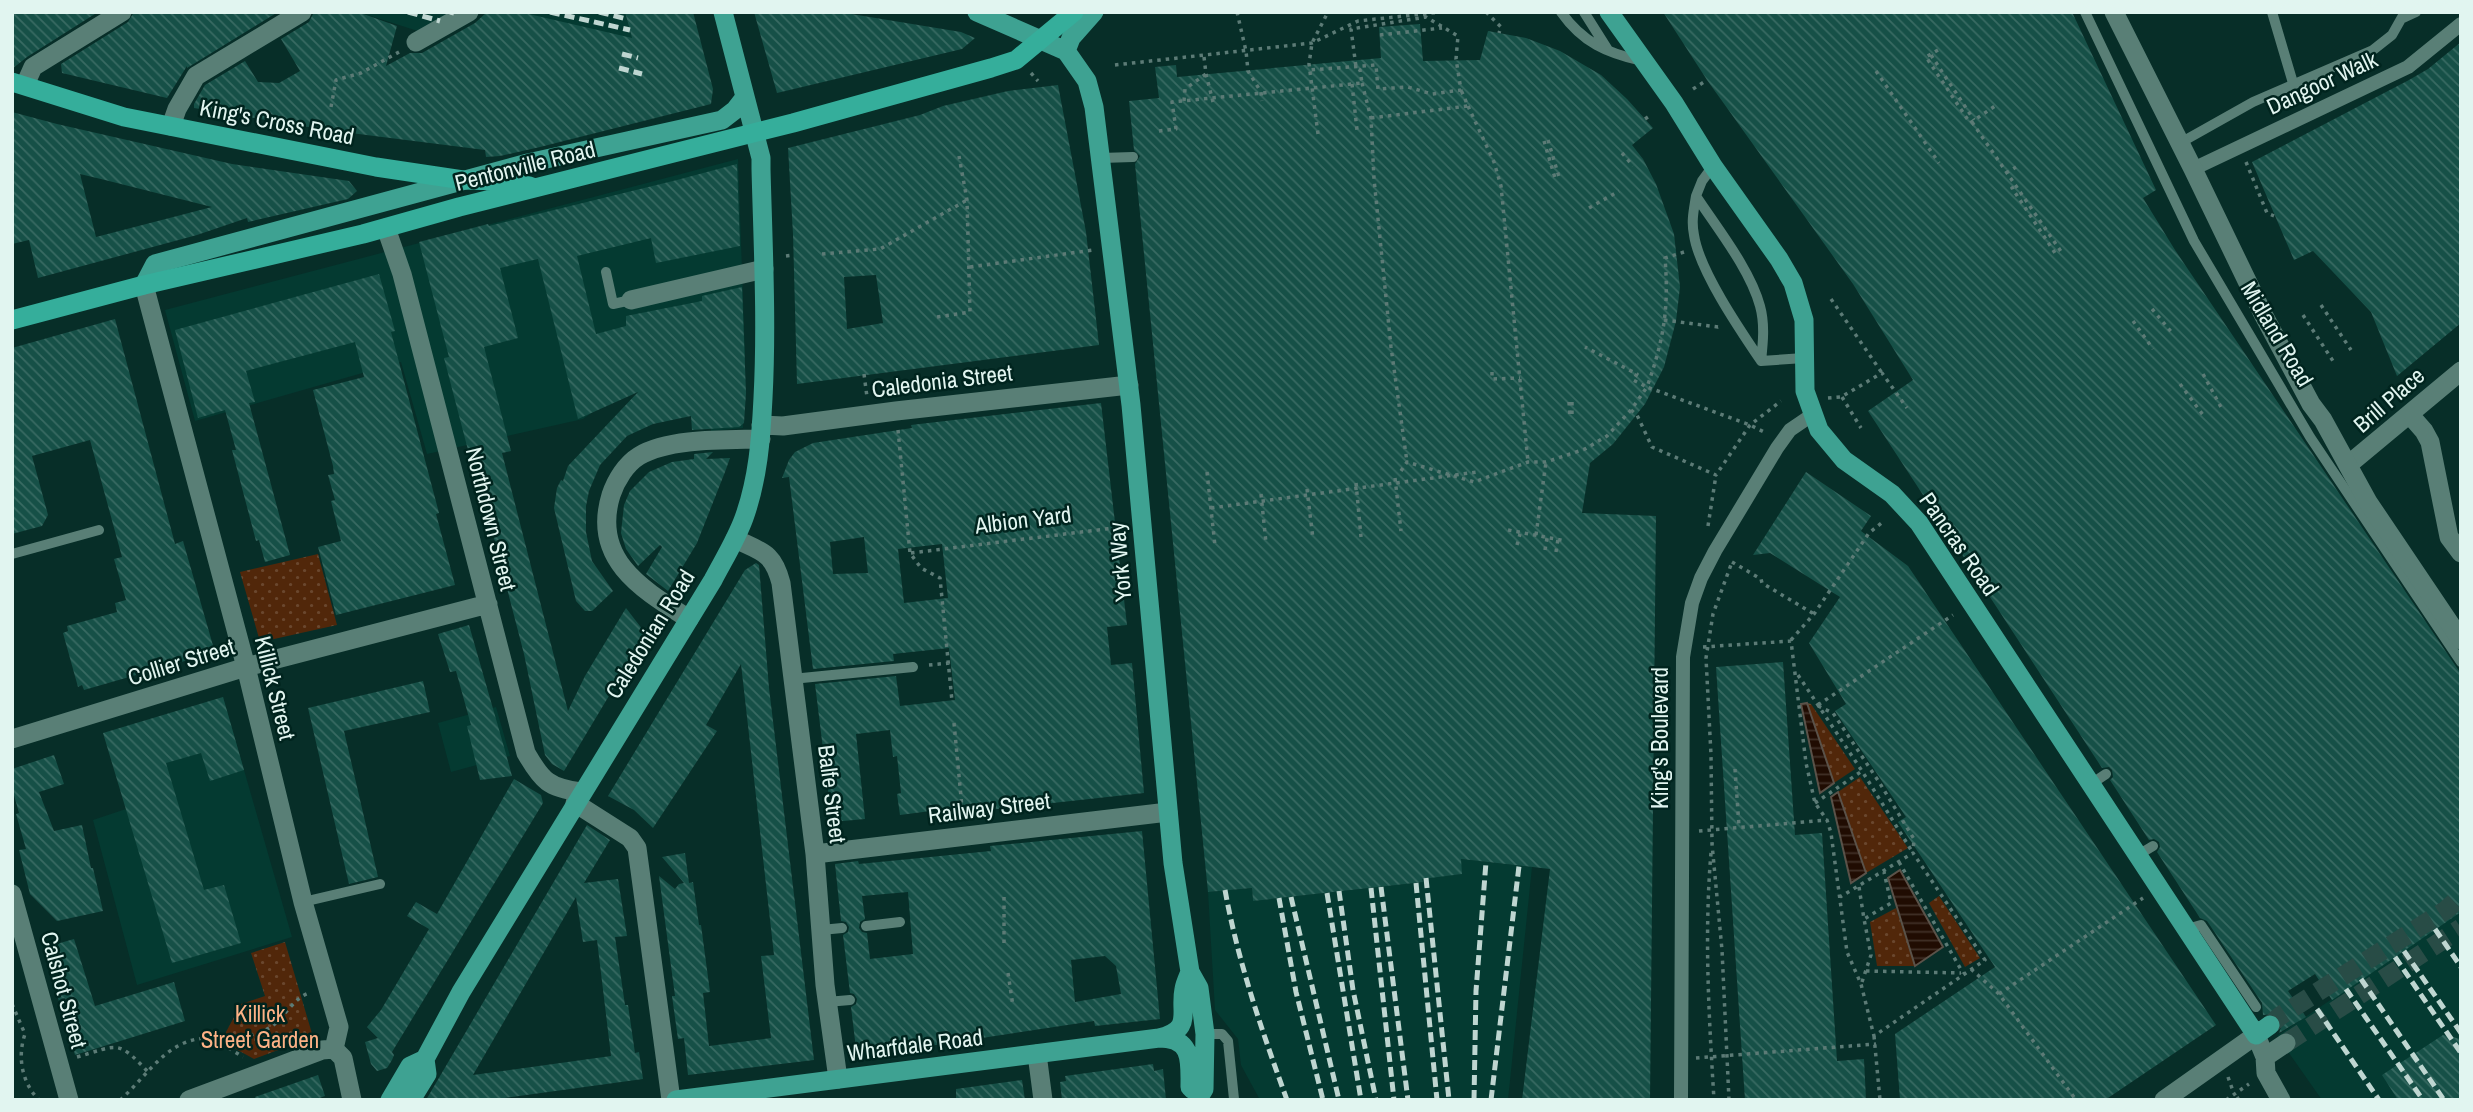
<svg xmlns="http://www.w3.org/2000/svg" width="2473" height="1112" viewBox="0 0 2473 1112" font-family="'Archivo Narrow',sans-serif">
<defs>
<pattern id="grass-dots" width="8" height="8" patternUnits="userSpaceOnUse" patternTransform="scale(1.75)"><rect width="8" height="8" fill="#51270a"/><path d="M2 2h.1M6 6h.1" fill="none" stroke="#6a472e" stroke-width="1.8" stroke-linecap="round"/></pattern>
<pattern id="water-rules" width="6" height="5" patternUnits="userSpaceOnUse" patternTransform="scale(1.75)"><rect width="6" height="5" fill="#200c02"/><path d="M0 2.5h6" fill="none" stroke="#403027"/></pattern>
<pattern id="building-back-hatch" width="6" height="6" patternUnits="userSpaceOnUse" patternTransform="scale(1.75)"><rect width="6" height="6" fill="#165047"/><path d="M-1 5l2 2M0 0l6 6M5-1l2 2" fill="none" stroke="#386a62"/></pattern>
</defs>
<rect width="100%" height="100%" fill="#072e28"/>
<path fill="#043a31" d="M358,12H456L421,32Z
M520,12H625L642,74Z
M738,159L745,353L743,428L711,431L705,379L633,383L583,419L427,454L401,362L195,421L165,310Z
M223,697L292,937L137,985L93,820L126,809Z
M496,707L510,756L451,772L438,723Z
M1461,859L1532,867L1508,1100H1260L1241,1065L1238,1039L1215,1010L1208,892L1252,888L1253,901L1422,882V878L1461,874Z
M2461,912V1100H2322L2277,1036Z"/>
<path fill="url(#grass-dots)" d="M318,554L337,625L265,641L259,638L240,572Z
M1807,703L1811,704L1855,769L1834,783Z
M1860,777L1908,848L1866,873L1838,792Z
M1939,896L1980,958L1965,967L1929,903Z
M1896,908L1915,966H1877L1870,922Z
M285,942L313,1037L254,1059L225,1043L226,1032L241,1004L265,996L251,953Z"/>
<path fill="url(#water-rules)" stroke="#5a5249" stroke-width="2" d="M1807,703L1834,783L1820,793L1801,704Z
M1838,792L1866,873L1851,883L1831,797Z
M1900,870L1943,947L1915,966L1888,878Z"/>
<path fill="url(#building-back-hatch)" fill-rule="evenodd" d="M12,12H98L27,57L12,69Z
M134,12H278L187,68V66L167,98L62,73L61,64L128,22Z
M314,12H358L397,26L386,66L410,53H422L475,23L487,12H520L632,38L625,12H693L713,89L711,104L540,147L500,156L486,157L485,150L327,130L194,108V104L205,85L245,61L258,82L279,83L300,71L281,39L309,22Z
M754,12H839L961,32L975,38L962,49L777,93Z
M1663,12H2072L2156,190L2143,198L2175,250L2461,674V912L2332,1000L2315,974L2288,991L2306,1017L2279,1033L2282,1025L2280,1018L2274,1014L2263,1015L2262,1003L2207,921L2200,918L2157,852L2160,847L2159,842L2154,839L2149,840L2110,780L2113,777L2112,770L2109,767L2102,768L1868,411L1913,380L1853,284L1707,80Z
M1420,24L1423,61L1480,60L1488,31L1526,38L1560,51L1601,75L1627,99L1653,128L1632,145L1643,159L1656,184L1674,234L1680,287L1676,321L1664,367L1645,404L1613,444L1590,463L1582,513L1656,516L1650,1100H1522L1550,869L1461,859L1462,874L1422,879L1423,882L1253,901L1252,888L1208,892L1135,164L1140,156L1134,150L1129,101L1159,98L1155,67L1176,65L1177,77L1381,58L1379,27Z
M2461,42V323L2397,376L2371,312L2313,251L2294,260L2252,162L2409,80L2428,69Z
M1058,85L1086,232L1099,345L797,384L793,234L788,148L920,115L943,106L1008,91ZM876,275L883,323L847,329L844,277Z
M12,112L57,124L232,164L349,181L357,191L348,199L248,222L247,218L197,235L38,278L29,240L12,244ZM80,174L105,180L212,207L96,237Z
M737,164L740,246L656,263L651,238L577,256L596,334L626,326V316L702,301V296L742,287L746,393L744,423L739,427L692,430L691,416L653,424L627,436L600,465L589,491L586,506V532L592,561L613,591L592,611H585L576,601L554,508L557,488L561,480L563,481L568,466L638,392L578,419L538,259L500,268L518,338L484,347L511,451L502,453L568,711L585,676L626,608L646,634L564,771L552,764L545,755L524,654L471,450H468L444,358L449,357L419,242L488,224L489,226L677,180Z
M379,274L395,331L391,332L439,513L436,514L455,585L336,615L318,547L341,541L331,501L335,500L328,475L334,474L333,466L313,390L364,377L355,342L246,371L255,402L249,403L290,555L265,562L259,540L256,541L232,450H236L225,410L198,418L175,330Z
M115,319L175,544L183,541L214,649L208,650L209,654L84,690L82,685L78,687L63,633L68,631L67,626L117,612L115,603L126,600L114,559L122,557L90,440L32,456L48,515L42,526L12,534V348Z
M1101,403L1127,625L1107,627L1111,665L1132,663L1144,793L969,812V806L900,815L897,794L901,793L897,756L893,757L890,730L856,734L865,819L832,822L815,684L896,676L900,706L955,700L949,648L893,654L894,661L813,669L789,477L782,478L789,460L795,452L813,443L912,428L911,425ZM864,537L868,573L833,574L830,542ZM942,544L948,598L904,603L898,549Z
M713,452L706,459L730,458L725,472L697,543L668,591L646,574L662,547L660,545L638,566L626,549L621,533L624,505L630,491L649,472L672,462L694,459V454Z
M1806,472L1871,516L1861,531L1908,566L2216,1025L2105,1100H1900L1895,1034L1995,967L1898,822L1906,817L1835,711L1846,704L1809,643L1840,597L1770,553L1753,555Z
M756,563L759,565L769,688L814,1060L688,1075L684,1038L678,1039L672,996H675L659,876L675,889L679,884L684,883L662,857L685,853L689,883L693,882L699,925H701L710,992L703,993L709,1046L771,1038L761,956L774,955L741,664L706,725L717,731L653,828L634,810L608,796L745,570Z
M469,625L506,754L512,776L480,780L467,726L471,725L456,671L450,672L438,634Z
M1783,662L1795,835L1822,833L1837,1061L1864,1059L1866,1100H1745L1716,667Z
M423,681L430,712L344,731L378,877L349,884L308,708Z
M223,697L244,770L210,781L201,753L166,763L204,890L224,885L241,943L172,963L103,733Z
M54,755L64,784L39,792L54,831L82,825L91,868H93L103,911L57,921L30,894L19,850L26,849L16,814L19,813L12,788V769Z
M514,779L541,795L543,803L392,1052L394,1055L392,1060L387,1068L377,1071L371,1064L365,1042L378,1038L367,1027L381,1010L429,929L407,916L416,902L437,914Z
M587,825L610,840L584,883L618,879L627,936L615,937L625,1005H628L635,1053L639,1052L643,1079L490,1100H426ZM576,897L583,942L597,940L611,1056L473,1075Z
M1142,831L1160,1019L1095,1026L1094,1021L857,1057L851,1007L856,1004L857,999L854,994L850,993L843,935L848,932L849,927L846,922L841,921L835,864L858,861L859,864L991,851L990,846ZM908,892L913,954L870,959L867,933L862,932L859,928L860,922L865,919L862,896ZM1105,956L1116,966L1121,994L1075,1002L1071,960Z
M74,939L95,1006L174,982L185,1021L75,1055L43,948Z
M2443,1035L2461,1039V1100H2398L2382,1075Z
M1153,1064L1154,1071L1163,1069L1166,1100H1062L1060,1082L1066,1081L1065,1076Z
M318,1075L325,1096L314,1100H256L255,1097Z
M1022,1080L1025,1100H956V1089Z"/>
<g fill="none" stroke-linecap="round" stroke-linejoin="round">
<path stroke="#284c46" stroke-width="19" stroke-dasharray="19 10" stroke-linecap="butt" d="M2286,1043L2461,928"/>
<path stroke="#284c46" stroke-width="19" stroke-dasharray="19 10" stroke-linecap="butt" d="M2270,1025L2280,1016L2446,910L2461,896"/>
<path stroke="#5c7b76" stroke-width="3.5" stroke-dasharray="3.5 5" stroke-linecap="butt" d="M1237,12L1246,51L1248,71L1261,92L1262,101
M1486,12L1501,27L1499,33
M1380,35L1442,28
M1938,50L1926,57L1970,123L1998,104
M1931,55L1974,120
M1204,57L1206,74L1214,106
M1115,65L1312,43L1358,21L1441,12
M1876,71L1939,163
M1031,73L1038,81
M1362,83L1371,118L1374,179L1391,347L1407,462
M1352,84L1357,130
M1693,89L1707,80
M1184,101L1185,89L1206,74
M1468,106L1494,162L1501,186L1528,462
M331,107L336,80L361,73L399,52
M1371,118L1468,106L1461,90
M1645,119L1648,117
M1972,122L2062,253
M1159,131L1176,129L1172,102L1362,83L1360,70L1356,67L1351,29L1426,17L1458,36L1456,59L1461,90L1432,94L1408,87L1378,89L1376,65L1309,70
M1318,134L1309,64L1312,43L1328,12
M1548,140L1559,177
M1544,141L1555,178
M1622,153L1633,166
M2246,162L2267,213L2274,216
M2006,173L2016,167
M2014,187L2012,188L2057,256
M1589,208L1619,191
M1684,252L1665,258C1669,308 1664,339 1647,387L1750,425L1766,433
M822,254L880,249L967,200
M786,256L794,255
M970,267L1093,250
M1831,299L1882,373
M2321,305L2351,350
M2152,309L2173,334
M2303,315L2333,361
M937,317L970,312L967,200L959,156
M1664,320L1718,327L1721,326
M2133,321L2153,349
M1492,372V379L1520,378
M864,374L867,397
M2203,374L2222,409
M2180,384L2203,415
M1842,397L1861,428
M1828,398L1841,397L1882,373L1907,408
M1569,402L1570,417
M1572,402V417
M1631,410L1637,415L1652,447L1716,475L1750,425L1781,401
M898,430L910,553L921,568L940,578L952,701
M1401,471L1407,462L1474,482L1528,462H1546L1585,449L1607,436L1631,410L1647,387L1633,380L1637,374L1585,347
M1207,472L1215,546
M1395,478L1401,531
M1356,483L1361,537
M1307,489L1313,539
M1261,494L1266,543
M1211,508L1477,472
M1708,526L1716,475
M1508,530L1566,541
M1536,535L1546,462
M1517,545L1520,534
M1545,550L1547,538
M1556,552L1558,539
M911,553L1122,527
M1732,562L1761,579L1762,583L1814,614
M1791,640L1814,614L1869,533L1884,521
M1703,647L1791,641L1806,763L1815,803L1827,820L1831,833L1847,952L1861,984L1874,1036L1985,960L1913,853L1840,897
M929,665L950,663
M1798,675L1862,771L1913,853
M1818,705L1953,615
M1818,706L1833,713L1879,782L1914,839L1913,851
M954,723L963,818
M1735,769L1739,826
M1815,803L1862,771
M1699,831L1827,820
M1711,853C1704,936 1709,1017 1714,1100
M1899,862L1963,973
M1859,887L1864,919L1891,903L1884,872
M1004,943V892
M1971,969L1999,994L2076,1100
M1866,971L1961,973
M1008,973L1013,1006
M1862,982L1871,955L1864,919
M1999,994L2143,898
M12,1004L25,1034C17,1057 22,1083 39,1100
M1874,1036L1880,1100
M214,1039L243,1057
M77,1057C119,1045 117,1039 148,1072
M1696,1058L1876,1044
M2228,1077L2233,1091
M2237,1097L2239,1100
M120,1100C141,1082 158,1054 184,1043C212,1031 243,1044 269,1028C284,1019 293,998 309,993
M1729,1100L1722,950L1712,844L1711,755L1706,658L1713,614L1732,562
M2226,1100L2249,1084"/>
<path stroke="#597f76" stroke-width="10" d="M1561,12C1583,43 1607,53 1642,61
M1584,12L1608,50
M2085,12L2194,241L2310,437L2461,662
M2272,12L2293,83
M2403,18L2416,12
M2180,143L2253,102L2373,50L2392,35L2405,12
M1101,158L1133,157
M1713,166L1702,181L1696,196C1717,228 1750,269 1760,306C1765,324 1763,343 1761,361L1804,358
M1696,196C1694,209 1691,221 1694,235C1699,270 1740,330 1761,361
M606,272L613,304L631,300
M12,554L99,530
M792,679L913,667
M2091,784L2106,774
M2138,855L2153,846
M303,902L380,884
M866,926L900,922
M2187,929L2201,925L2256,1007
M821,930L842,928
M827,1002L850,1000
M1205,1034H1222L1228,1041L1234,1099"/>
<path stroke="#597f76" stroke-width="14" d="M2193,169L2408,67L2461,24
M1681,1100L1683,657L1692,603L1701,578L1715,551L1777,448L1790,430L1812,415"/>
<path stroke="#597f76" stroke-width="19" d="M416,42L469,12
M25,85L33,67L122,12
M171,126L177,109L196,76L302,12
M386,228L402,274L526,753C542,781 549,788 581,792
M144,285L246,667L303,902L339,1027L334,1049
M631,300L764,269
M2410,415L2424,431L2430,442L2449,537L2461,553
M761,425L783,426L896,411L1129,385
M2348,465L2461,371
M735,539C762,552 773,552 781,583L815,854L825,985L838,1079
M689,619C643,590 591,560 611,495C616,480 626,464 639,456C669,438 726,440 761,439
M12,739L246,667L488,604
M575,803L630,838L637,848L671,1100
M815,854L1168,812
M12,894L69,1100
M2256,1035L2265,1057L2266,1073L2281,1100
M334,1049L343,1058L352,1100
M1037,1054L1043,1100
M2265,1057L2286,1043
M189,1100L322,1050L334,1049"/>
<path stroke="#597f76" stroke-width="19" d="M2114,12L2193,169L2264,316L2311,404L2323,420L2368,502L2461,640
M2164,1100L2256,1035"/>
<path stroke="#3ea292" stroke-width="19" d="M977,12L1066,51L1087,81L1094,107L1131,405L1173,863L1190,972L1199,988L1205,1034L1204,1089L1198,1099
M1609,12L1674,103L1713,166L1779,259L1793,283L1804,320L1805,391L1819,430L1844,460L1892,494L1919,523L2256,1035L2270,1025
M1066,51L1071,38L1094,12
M144,285L155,264L528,163L722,120L735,110L745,97
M1159,1038C1193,1038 1190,1061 1190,1087L1193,1090
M390,1100L410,1066L425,1059L461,992L713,580C724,559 736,540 744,518C758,479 761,439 763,398C767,322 763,245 761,169V158L723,12
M411,1100L427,1074L425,1059
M676,1100L1159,1038C1194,1029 1179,1013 1184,989C1185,983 1188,977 1190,972"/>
<path stroke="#35ae9b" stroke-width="19" d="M12,82L124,117L376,167L463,180L501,181L530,186
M12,320L144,285L363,234L459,207L793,123L991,68L1016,60L1074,12"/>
<path stroke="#bfd6d1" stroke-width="5" stroke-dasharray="10 5" stroke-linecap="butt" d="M408,12L440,21
M450,12L454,13
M550,12L630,30
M599,12L627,19
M622,54L638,58
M619,68L642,74
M1426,878L1449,1100
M1416,883L1437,1100
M1381,887L1408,1100
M1371,888L1394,1100
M1225,890C1238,962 1262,1031 1287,1100
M1339,891L1353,990L1376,1100
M1327,893L1361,1100
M1291,897L1339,1100
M1279,898L1296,992L1323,1100
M2435,929L2461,967
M2404,951L2461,1033
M2395,957L2461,1053
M2361,979L2444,1100
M2346,989L2423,1100
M2317,1009L2379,1100
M1474,1100L1476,991L1486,862
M1491,1100L1519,866"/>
</g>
<g text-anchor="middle" stroke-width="5" stroke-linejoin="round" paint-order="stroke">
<g font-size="23" fill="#e1f5f0" stroke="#00241e">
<text transform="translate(2322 83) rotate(-25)" y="8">Dangoor Walk</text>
<text transform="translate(277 122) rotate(11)" y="8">King's Cross Road</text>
<text transform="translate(525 166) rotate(-14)" y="8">Pentonville Road</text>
<text transform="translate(2277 334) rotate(59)" y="8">Midland Road</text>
<text transform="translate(942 381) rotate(-7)" y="8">Caledonia Street</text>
<text transform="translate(2389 400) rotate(-41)" y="8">Brill Place</text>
<text transform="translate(491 519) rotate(76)" y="8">Northdown Street</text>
<text transform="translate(1023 520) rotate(-7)" y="8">Albion Yard</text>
<text transform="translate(1959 544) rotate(55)" y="8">Pancras Road</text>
<text transform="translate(1120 562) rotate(-95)" y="8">York Way</text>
<text transform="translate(650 634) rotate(-58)" y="8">Caledonian Road</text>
<text transform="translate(181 662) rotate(-17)" y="8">Collier Street</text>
<text transform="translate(275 688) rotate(76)" y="8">Killick Street</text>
<text transform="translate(1660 738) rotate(-90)" y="8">King's Boulevard</text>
<text transform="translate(832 794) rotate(83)" y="8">Balfe Street</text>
<text transform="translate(989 808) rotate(-7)" y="8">Railway Street</text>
<text transform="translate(64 990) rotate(75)" y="8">Calshot Street</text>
<text transform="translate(915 1045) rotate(-7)" y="8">Wharfdale Road</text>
</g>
<g font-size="23" fill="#fdb286" stroke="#00241e">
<text x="260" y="1022">Killick<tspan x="260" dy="26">Street Garden</tspan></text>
</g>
</g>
<rect width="2473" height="1112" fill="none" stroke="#e1f5f0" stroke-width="28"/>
</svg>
